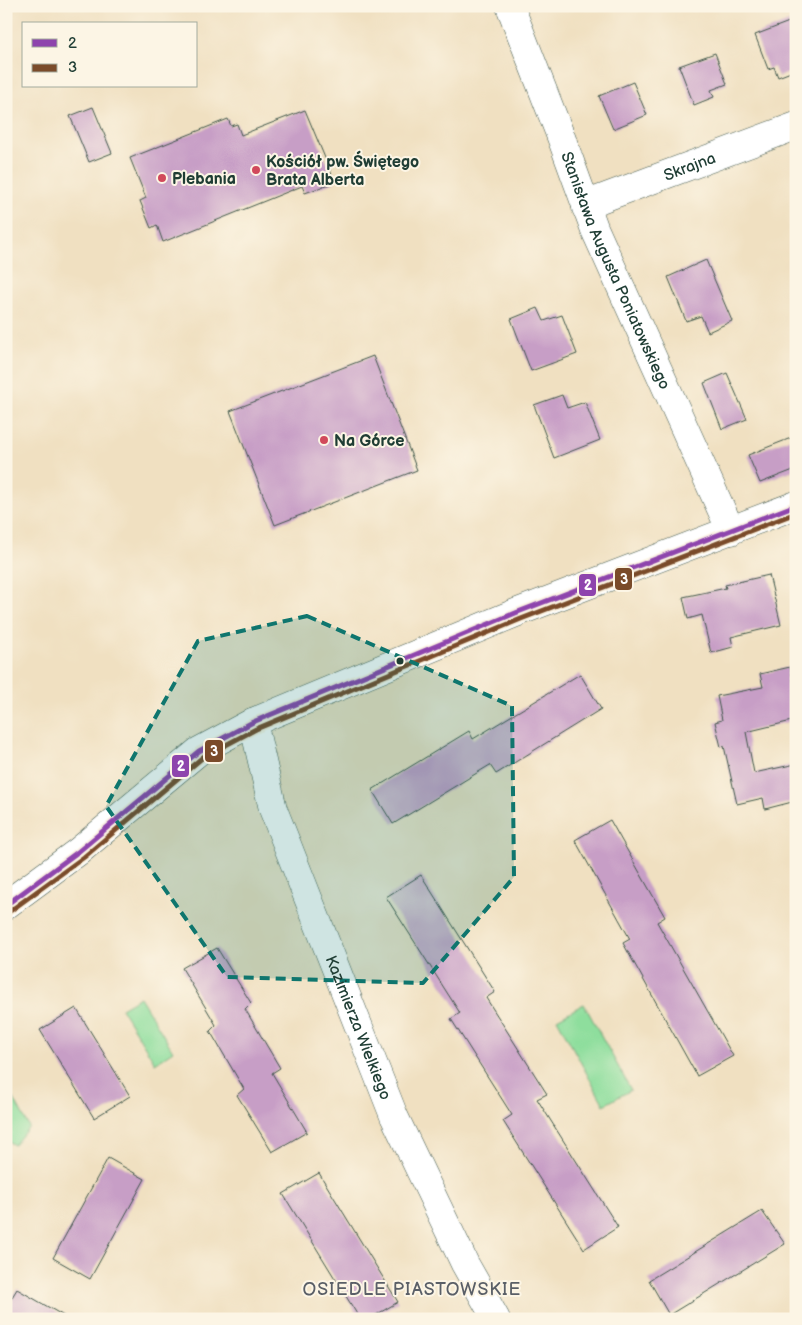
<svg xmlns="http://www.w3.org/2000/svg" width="802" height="1325" viewBox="0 0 802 1325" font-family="'Balsamiq Sans',sans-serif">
<rect width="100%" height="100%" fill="#fcf5e5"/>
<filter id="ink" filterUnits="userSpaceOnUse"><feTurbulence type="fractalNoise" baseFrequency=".02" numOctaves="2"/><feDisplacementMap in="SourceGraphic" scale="10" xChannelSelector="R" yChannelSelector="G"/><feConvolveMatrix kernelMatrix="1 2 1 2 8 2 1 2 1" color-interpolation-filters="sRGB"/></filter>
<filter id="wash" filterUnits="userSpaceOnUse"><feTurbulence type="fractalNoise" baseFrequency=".0096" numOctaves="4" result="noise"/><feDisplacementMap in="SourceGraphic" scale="20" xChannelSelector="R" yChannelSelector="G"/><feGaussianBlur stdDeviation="1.12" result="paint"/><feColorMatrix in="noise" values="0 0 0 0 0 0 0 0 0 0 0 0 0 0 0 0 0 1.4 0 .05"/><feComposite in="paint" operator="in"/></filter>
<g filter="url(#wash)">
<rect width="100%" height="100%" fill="#f0e0c1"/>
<path fill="#8ede9d" stroke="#568e68" d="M140,997L173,1051L155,1063L121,1008Z
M584,1004L631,1090L604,1105L557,1019Z
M6,1084L29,1127L14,1145L6,1140Z"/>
<g id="blocks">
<path fill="#c79ec6" d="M789,22L796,39V70L778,77L774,67L768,69L755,35Z
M715,53L727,84L711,90L714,97L694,105L679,66Z
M633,82L647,115L613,129L599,96Z
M93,107L112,153L89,162L70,116Z
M305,110L335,182L305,193L302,186L163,242L157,225L151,228L140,201L146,198L130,158L228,119L231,126L237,124L241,135Z
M706,260L732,321L708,332L701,316L686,321L668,277Z
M538,308L544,321L562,315L577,354L531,371L511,319Z
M373,356L417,470L275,525L230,411Z
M727,373L747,419L722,429L704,383Z
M562,395L567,408L585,402L600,440L554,458L534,405Z
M796,436V469L760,483L748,455Z
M769,575L781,625L731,637L733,647L711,653L702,615L688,619L683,597L726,588L725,585Z
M790,667L796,692V720L746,732L754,773L796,764V801L765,809L763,798L737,804L724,746L721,747L715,722L722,720L717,696L763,687L760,674Z
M580,674L601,709L496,774L490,765L393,824L372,790L469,731L473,739Z
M610,820L665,917L657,922L733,1056L697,1076L623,943L630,939L575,840Z
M421,875L495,992L486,998L547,1094L537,1099L618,1227L584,1249L503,1121L512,1115L451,1019L460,1013L386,897Z
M217,948L251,1003L245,1009L280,1068L272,1073L307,1132L272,1152L237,1095L244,1089L210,1031L216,1025L182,968Z
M76,1008L130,1096L94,1118L40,1030Z
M108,1158L145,1179L90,1279L53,1258Z
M319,1173L398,1302L369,1319H360L283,1194Z
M762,1211L785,1244L669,1315L649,1280Z
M17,1289L69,1319H6V1307Z"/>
</g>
</g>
<g filter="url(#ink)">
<use href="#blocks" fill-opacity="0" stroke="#3e5549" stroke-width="1"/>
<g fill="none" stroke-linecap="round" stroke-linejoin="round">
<defs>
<g id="street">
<path id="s1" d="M510,6L561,137L595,230L731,531"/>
<path id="s2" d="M586,208L598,200L796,126"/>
<path id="s3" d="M253,722L273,809L394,1116L465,1264L496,1319"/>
<path d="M6,905L79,851L199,751L253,722L518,612L796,505"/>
</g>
</defs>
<use href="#street" stroke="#3e5549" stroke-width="29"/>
<use href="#street" stroke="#fff" stroke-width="28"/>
<defs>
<path id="bus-1" d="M6,905L79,851L199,751L253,722L518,612L796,505"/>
<path id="bus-2" d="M10,911L84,857L203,757L256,729L521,619L796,513"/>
</defs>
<use href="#bus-1" stroke="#fcf5e5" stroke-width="9"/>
<use href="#bus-2" stroke="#fcf5e5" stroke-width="9"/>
<use href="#bus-1" stroke="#8e44ad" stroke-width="5"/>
<use href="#bus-2" stroke="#7a4b2a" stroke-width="5"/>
</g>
</g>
<path fill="#0f766e" fill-opacity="0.2" stroke="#0f766e" stroke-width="4" stroke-dasharray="10 6" stroke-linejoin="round" d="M307,616L512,706L514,877L423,983L227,977L106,806L198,641Z"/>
<g fill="#d1495b" stroke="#fcf5e5" stroke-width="2">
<circle cx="256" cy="170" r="5"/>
<circle cx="162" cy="178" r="5"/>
<circle cx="324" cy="440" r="5"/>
</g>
<circle fill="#1f3d34" stroke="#fcf5e5" stroke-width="2" cx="400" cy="661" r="4.5"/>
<g text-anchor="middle" stroke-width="4" stroke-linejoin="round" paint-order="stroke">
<g font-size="16" font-weight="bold" fill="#1f3d34" stroke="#fcf5e5" text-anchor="start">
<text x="266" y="167">Kościół pw. Świętego<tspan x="266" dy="18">Brata Alberta</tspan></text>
<text x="172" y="184">Plebania</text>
<text x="334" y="446">Na Górce</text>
</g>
<g font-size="16" fill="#1f3d34" stroke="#fcf5e5">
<text dy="6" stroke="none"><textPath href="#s2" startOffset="112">Skrajna</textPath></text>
<text dy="6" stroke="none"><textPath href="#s1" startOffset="285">Stanisława Augusta Poniatowskiego</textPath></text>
<text dy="6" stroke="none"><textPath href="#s3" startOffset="324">Kazimierza Wielkiego</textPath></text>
</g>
<g font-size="18" letter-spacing="1" fill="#5a5f67" stroke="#fcf5e5">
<text x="412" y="1295">OSIEDLE PIASTOWSKIE</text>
</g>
</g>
<g stroke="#fcf5e5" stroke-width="2">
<rect x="614" y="567" width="19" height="24" rx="5" fill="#7a4b2a"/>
<rect x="578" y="573" width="19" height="24" rx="5" fill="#8e44ad"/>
<rect x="204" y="739" width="20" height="24" rx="5" fill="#7a4b2a"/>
<rect x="171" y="754" width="19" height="24" rx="5" fill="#8e44ad"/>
</g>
<g font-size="14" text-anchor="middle" font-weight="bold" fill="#fff">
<text x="624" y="584">3</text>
<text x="588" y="590">2</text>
<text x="214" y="756">3</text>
<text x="181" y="771">2</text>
</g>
<rect width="802" height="1325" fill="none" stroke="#fcf5e5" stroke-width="25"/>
<rect x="22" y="22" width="175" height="65" fill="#fcf5e5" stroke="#a4ab9e"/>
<rect x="32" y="39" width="25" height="8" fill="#8e44ad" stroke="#a4ab9e"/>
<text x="68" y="48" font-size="15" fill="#1f3d34">2</text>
<rect x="32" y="64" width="25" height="8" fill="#7a4b2a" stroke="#a4ab9e"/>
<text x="68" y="72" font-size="15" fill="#1f3d34">3</text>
</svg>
